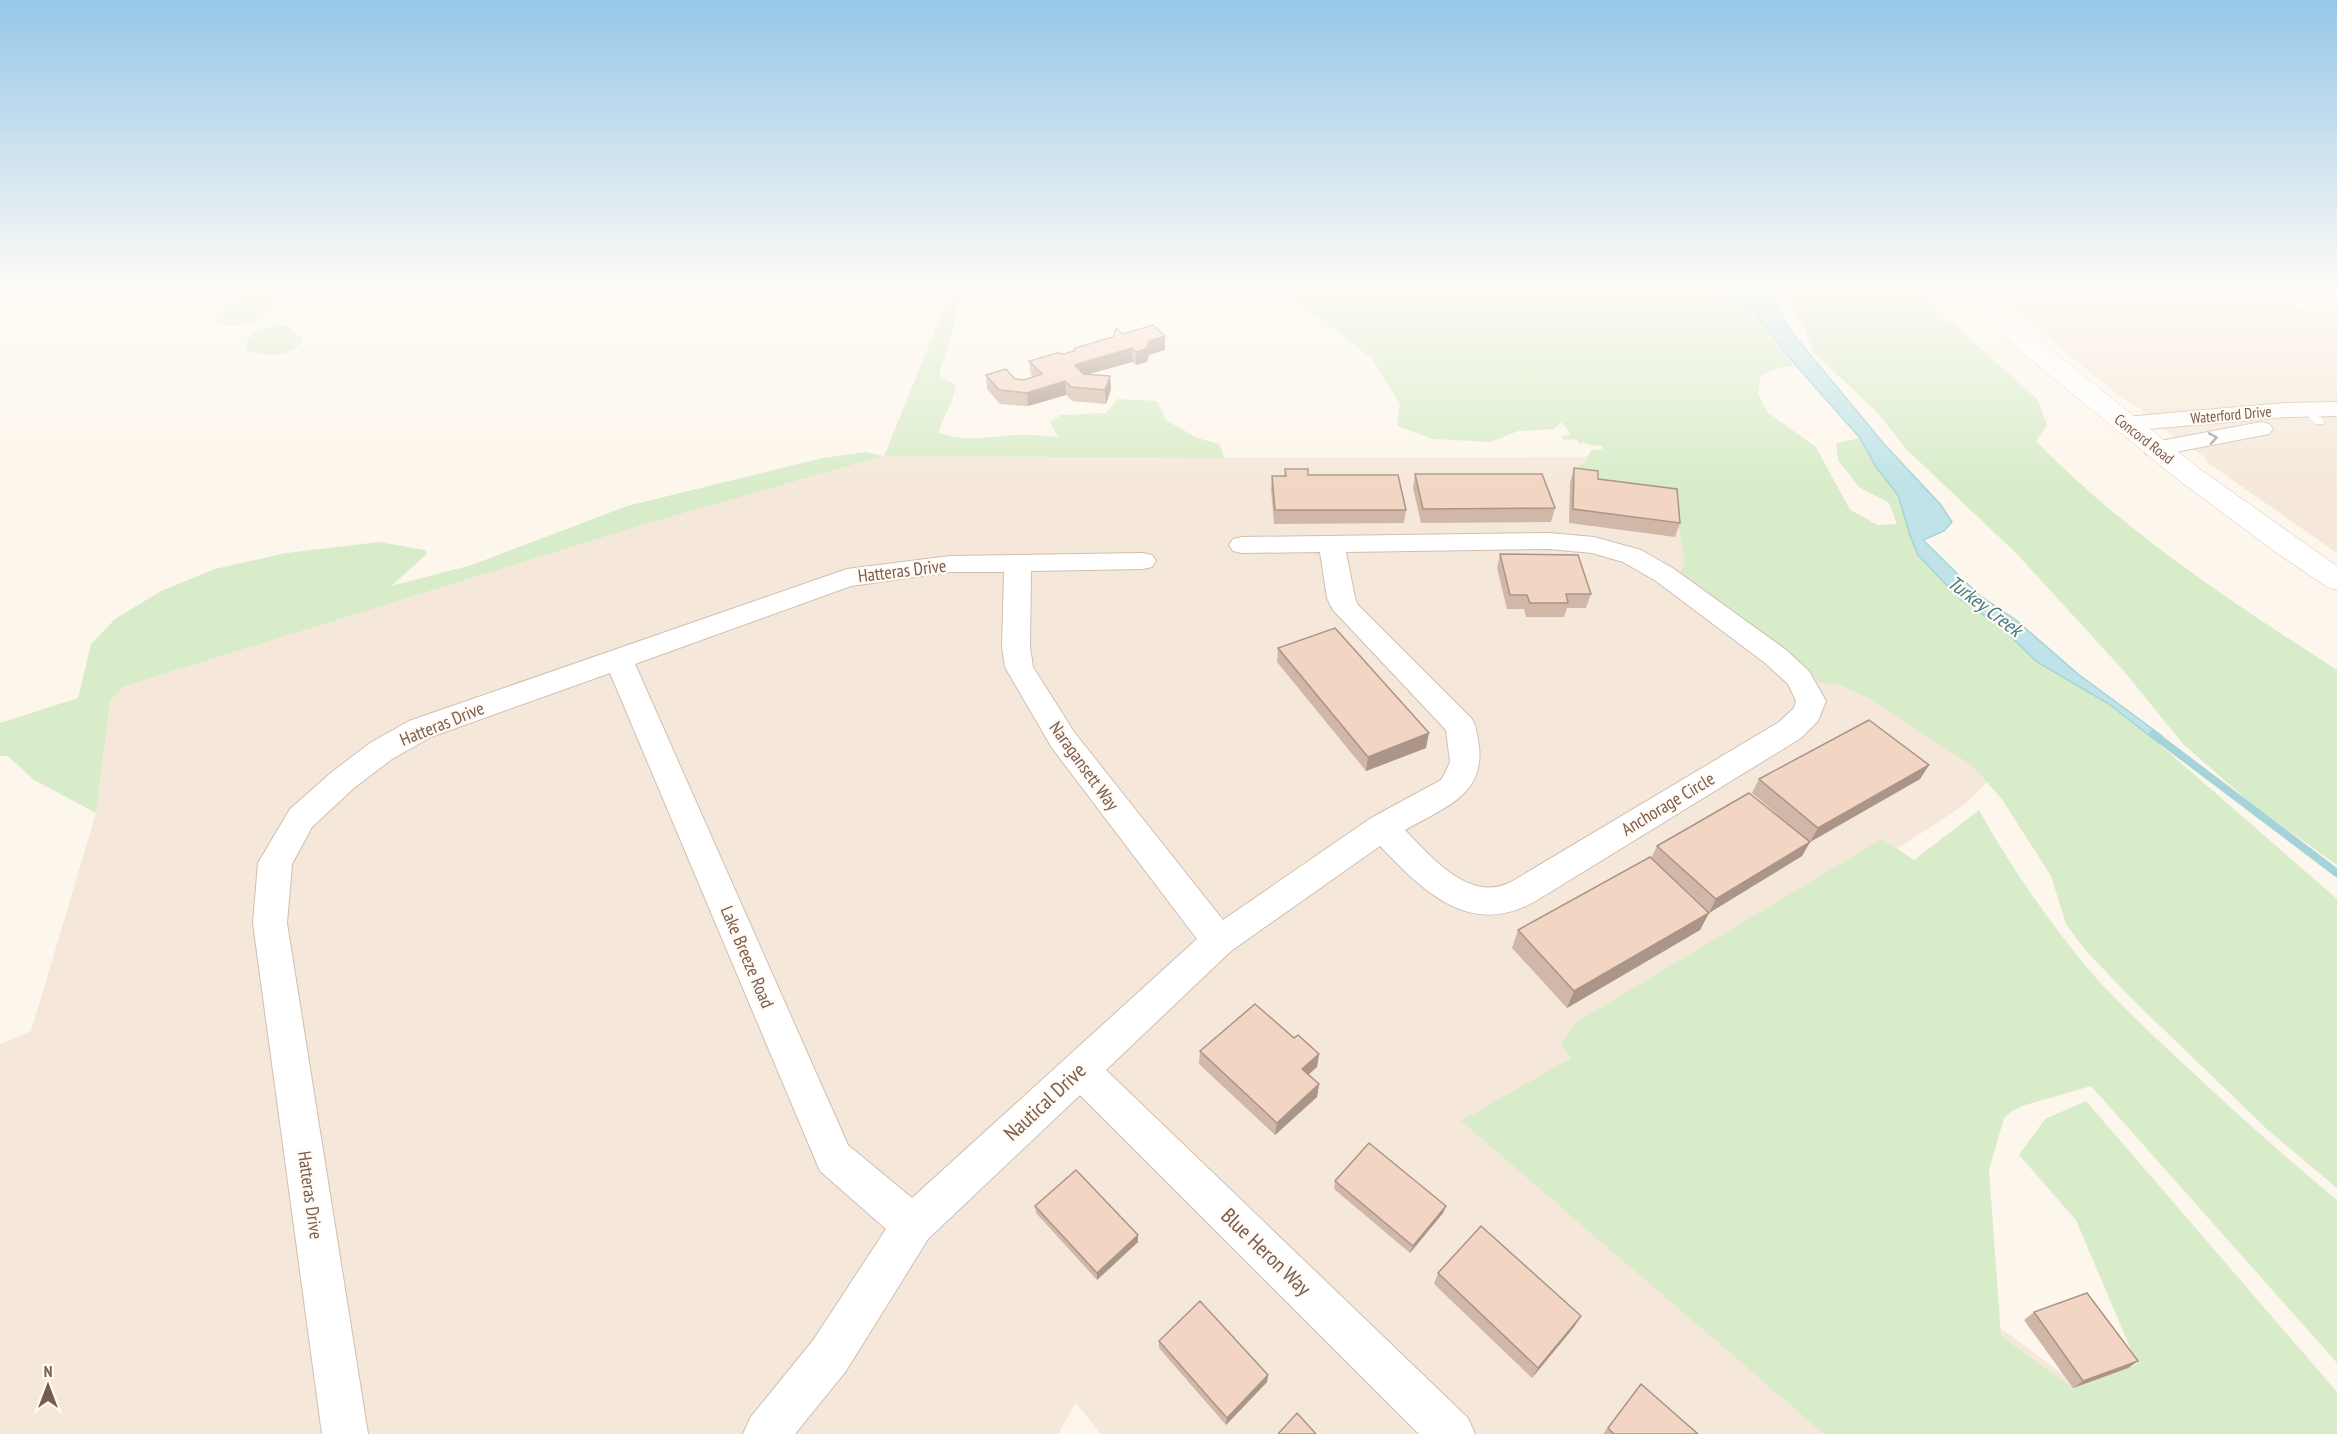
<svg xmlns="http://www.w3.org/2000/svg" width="2337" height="1434" viewBox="0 0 2337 1434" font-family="'PT Sans Narrow',sans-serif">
<rect width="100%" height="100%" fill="#fdf6ec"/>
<path fill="#f5e8da" d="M1986,287H2337V553L2208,463L2205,457L2173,436L2143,412L2142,409L2123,399Z
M884,456L1225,458L1599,457L1999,770L1964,805L1581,1056L1949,1290L2144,1434H1101L1076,1403L1058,1434H0V1044L31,1031L96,813L110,702L122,687L642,525Z"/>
<path fill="#d8ecc9" d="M201,287H255L224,299H211Z
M953,287H968L958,301L954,328L939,374L941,378L955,384C955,402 942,416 939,433C964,442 989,437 1015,435C1029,434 1044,436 1058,437L1050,422L1061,415L1106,413L1117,399L1157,401L1166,420L1197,438L1219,444L1225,458L884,456L642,525L122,687L110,702L96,813L34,780L8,756H0V723L78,698L91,644L115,619L161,591L215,569L286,553L379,542L425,550L427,554L391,586L472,565L627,506L823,458L866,452L884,456Z
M1272,287H1702L1753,310L1793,365C1781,369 1771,368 1761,376L1758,394L1768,413L1816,447L1850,510L1878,525L1897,524L1889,503L1859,487L1838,460L1836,443L1860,438L1876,467L1898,495L1910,535L1961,600L2000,626L2037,662L2109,704L2158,743L2337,899V1188L2269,1131L2136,1003L2085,950L2066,924L2051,876L2001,798L1973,766L1870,699L1840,685L1818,682L1800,664L1679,573L1685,565L1674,496L1595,478L1575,468L1585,462L1591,450L1603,449L1601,445L1592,446L1583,442L1581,445L1576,439L1564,440L1561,436L1571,434L1561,422L1554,429L1518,431L1491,442L1433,439L1397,426L1400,404L1371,358L1331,326Z
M1776,287H1912L2038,400L2047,425L2036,441C2124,532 2232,602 2337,670V865L2254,806L2183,744L2123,670L2016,553L1906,449L1877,412L1812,351C1808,329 1791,303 1776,287Z
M261,294L271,297L274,302L273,310C254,323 236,330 214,323C223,302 239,298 261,294Z
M287,326L304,339C290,358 269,357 247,351V340L260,328Z
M1979,810C2010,866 2049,922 2090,971C2116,1001 2145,1028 2174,1055C2227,1105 2280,1153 2337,1200V1363L2091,1086L2025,1105L2012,1111L2004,1118L1989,1170L2001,1336L2073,1388L2137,1364L2076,1220L2019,1155L2045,1119L2086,1101L2337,1392V1434H1824L1461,1121L1571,1058L1561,1044L1577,1022L1882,839L1914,860Z"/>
<path fill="#bfe3e8" stroke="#a5d3da" stroke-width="1.5" d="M1702,287H1727L1742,293V287H1768L1789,329L1884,444L1941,505L1952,522L1944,531L1923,540L1979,595L2016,620L2078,674L2162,736L2159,743L2109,704L2037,662L2000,626L1961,600L1918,555L1910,535L1898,495L1876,467L1860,438L1792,361L1753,310Z"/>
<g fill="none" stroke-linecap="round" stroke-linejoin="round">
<path stroke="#a5d3da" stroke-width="8" d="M2153,734L2337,873"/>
<defs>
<path id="service" d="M2337,302V308L2296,309L2291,306L2296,303Z
M2305,405L2324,420V424H2316L2301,410L2299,408Z"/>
<path id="minor" d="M2337,402V416L2285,417L2125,431L2117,429L2113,424L2117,419L2125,417L2285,403Z
M2261,422L2269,424L2273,429L2269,434L2155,456L2146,454L2143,449L2146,444L2155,442Z
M1549,533L1594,537L1641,550L1674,569L1785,649L1809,671L1826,701L1818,721L1801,738L1539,899C1472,940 1425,893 1380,846L1231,951L1106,1070L1468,1418L1475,1434H1419L1080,1095L928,1239L846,1371L795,1434H743L750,1418L814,1339L886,1229L820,1171L610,673L431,737L392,759L354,788L312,827L292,864L287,923L368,1434H322L253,923L258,863L290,809L332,772L370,743L409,721L847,569L950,556L1143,553L1152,555L1156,561L1152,567L1143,569L1031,571L1030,647L1033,667L1074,732L1223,920L1371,818L1441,780L1446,771L1450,762L1446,730L1333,610L1327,598L1320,552L1242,553L1233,551L1229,545L1233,539L1242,537ZM1549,549L1592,553L1623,562L1656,581L1765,663L1788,684L1796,701L1794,708L1779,722L1511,882C1470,904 1430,856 1405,830C1441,809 1485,796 1479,746C1477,736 1477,728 1472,719L1358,605L1355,598L1346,552ZM950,572H1004L1002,647L1005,667L1052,748L1197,939L912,1198L848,1145L635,664L851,586Z"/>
<path id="secondary" d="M1948,287H1973L2201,470L2337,566V590L2327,587L2277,553L2181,482L2042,369Z"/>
</defs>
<use href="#service" stroke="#d1beb0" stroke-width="1"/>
<use href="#minor" stroke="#d1beb0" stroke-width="2"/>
<use href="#secondary" stroke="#d6c0b0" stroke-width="1"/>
<use href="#service" fill="#fff" fill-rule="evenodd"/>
<use href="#minor" fill="#fff" fill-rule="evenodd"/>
<use href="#secondary" fill="#fff" fill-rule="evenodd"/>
</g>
<path fill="#d1b7a8" d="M1123,334L1165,350L1149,355L1147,362L1136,365L1132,362L1089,374L1110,376L1111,389L1106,404L1072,401L1066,395L1028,406L1000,404L987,389L986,375L1024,380L1033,377L1031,375L1029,361L1064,354Z
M1574,468L1598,479L1680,523L1675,537L1569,523L1570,482Z
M1285,469L1308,475L1406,510L1404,523L1274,524L1271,489L1272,476H1284Z
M1415,474L1555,508L1551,522L1421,523L1413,488Z
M1500,554L1591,594L1586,608H1567L1564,617H1526L1524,609H1507L1497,568Z
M1278,648L1426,748L1366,771L1277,662Z
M1929,765L1920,779L1810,842L1752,793L1759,779Z
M1810,842L1802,856L1709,913L1700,930L1567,1008L1512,948L1518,930L1651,858L1657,846Z
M1294,1038L1319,1054L1317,1067L1308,1075L1319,1084L1317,1097L1275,1135L1199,1064L1200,1051Z
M1335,1181L1446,1206L1443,1213L1410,1253L1334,1189Z
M1035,1206L1138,1242L1097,1280L1036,1213Z
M1438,1273L1581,1316L1574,1327L1532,1378L1434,1284Z
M2034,1312L2138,1361L2128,1368L2073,1388L2024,1320Z
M1159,1341L1268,1375L1267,1382L1226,1425L1159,1348Z
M1641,1384L1698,1434H1603Z"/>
<path fill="#aa9588" d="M1165,336V350L1149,355L1147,362L1136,365V352L1149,341Z
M1132,348V362L1075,378V365Z
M1110,376L1111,389L1106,404L1105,390Z
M1065,381L1066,395L1028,406L1027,393Z
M1429,733L1426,748L1366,771L1368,757Z
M1929,765L1920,779L1810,842L1818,828Z
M1810,842L1802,856L1709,913L1700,930L1567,1008L1574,991L1709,913L1716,899Z
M1319,1054L1317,1067L1300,1082L1302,1069Z
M1319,1084L1317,1097L1275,1135L1277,1123Z
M1446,1206L1443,1213L1410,1253L1413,1246Z
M1138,1235V1242L1097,1280V1273Z
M1581,1316L1574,1327L1532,1378L1538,1368Z
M2138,1361L2128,1368L2073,1388L2083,1381Z
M1268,1375L1267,1382L1226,1425L1227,1418Z"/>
<path fill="#f3d5c3" stroke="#aa9588" stroke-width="1.5" d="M1153,325L1165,336L1149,341L1147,348L1136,352L1132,348L1075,365L1083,374L1110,376L1105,390L1071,387L1065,381L1027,393L999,390L986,375L1006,369L1015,379L1024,380L1042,374L1029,361L1057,353L1064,354L1074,351L1075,348L1113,337L1116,328L1123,334Z
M1574,468L1598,471V479L1677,489L1680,523L1573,509Z
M1285,469H1308V475H1398L1406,510H1275L1272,476H1286Z
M1415,474H1542L1555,508L1423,509Z
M1500,554L1578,555L1591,594H1566L1568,603H1530L1527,595H1510Z
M1335,628L1429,733L1368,757L1278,648Z
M1869,720L1929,765L1818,828L1759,779Z
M1749,793L1810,842L1716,899L1657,846Z
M1650,857L1709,913L1574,991L1518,930Z
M1255,1004L1294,1038L1298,1035L1319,1054L1302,1069L1319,1084L1277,1123L1200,1051Z
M1369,1143L1446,1206L1413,1246L1335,1181Z
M1076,1170L1138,1235L1097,1273L1035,1206Z
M1481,1226L1581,1316L1538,1368L1438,1273Z
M2087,1293L2138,1361L2083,1381L2034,1312Z
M1200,1301L1268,1375L1227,1418L1159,1341Z
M1641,1384L1698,1434H1614L1608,1428Z
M1297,1413L1316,1434H1278Z"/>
<defs><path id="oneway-chevron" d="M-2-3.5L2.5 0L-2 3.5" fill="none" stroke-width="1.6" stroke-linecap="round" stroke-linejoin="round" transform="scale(1.5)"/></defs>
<use stroke="#af9d94" href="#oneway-chevron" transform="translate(2213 438) rotate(-10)"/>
<linearGradient id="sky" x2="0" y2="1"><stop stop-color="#97c7e8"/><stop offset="0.59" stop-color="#fefbf6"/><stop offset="1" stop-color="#fefbf6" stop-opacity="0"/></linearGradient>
<rect width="2337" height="488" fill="url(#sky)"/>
<g text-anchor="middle" stroke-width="4.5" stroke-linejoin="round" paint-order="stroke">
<g font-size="15" fill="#7a5c4d" stroke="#fffaf3">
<text transform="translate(2231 415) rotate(-5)" y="5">Waterford Drive</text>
<text transform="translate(2144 439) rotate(38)" y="5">Concord Road</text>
</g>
<g font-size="18" fill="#7a5c4d" stroke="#fffaf3">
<text transform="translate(902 571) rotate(-7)" y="6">Hatteras Drive</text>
<text transform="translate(442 724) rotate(-22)" y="6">Hatteras Drive</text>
<text transform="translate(1084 766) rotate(54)" y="6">Naragansett Way</text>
<text transform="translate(1668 804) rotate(-31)" y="6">Anchorage Circle</text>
<text transform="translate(747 957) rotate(67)" y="6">Lake Breeze Road</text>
<text transform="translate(310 1195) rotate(82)" y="6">Hatteras Drive</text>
</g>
<g font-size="20" font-style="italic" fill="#437c86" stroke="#fffaf3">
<text transform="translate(1985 606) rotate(37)" y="7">Turkey Creek</text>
</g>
<g font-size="21" fill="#7a5c4d" stroke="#fffaf3">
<text transform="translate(1045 1102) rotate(-43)" y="7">Nautical Drive</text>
<text transform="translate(1266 1252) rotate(44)" y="7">Blue Heron Way</text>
</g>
</g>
<g transform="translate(48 1386)" stroke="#fffaf3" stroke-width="4.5" paint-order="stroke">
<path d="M0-4.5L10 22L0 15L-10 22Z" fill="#7a5c4d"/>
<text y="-9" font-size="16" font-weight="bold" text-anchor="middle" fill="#7a5c4d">N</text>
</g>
</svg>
